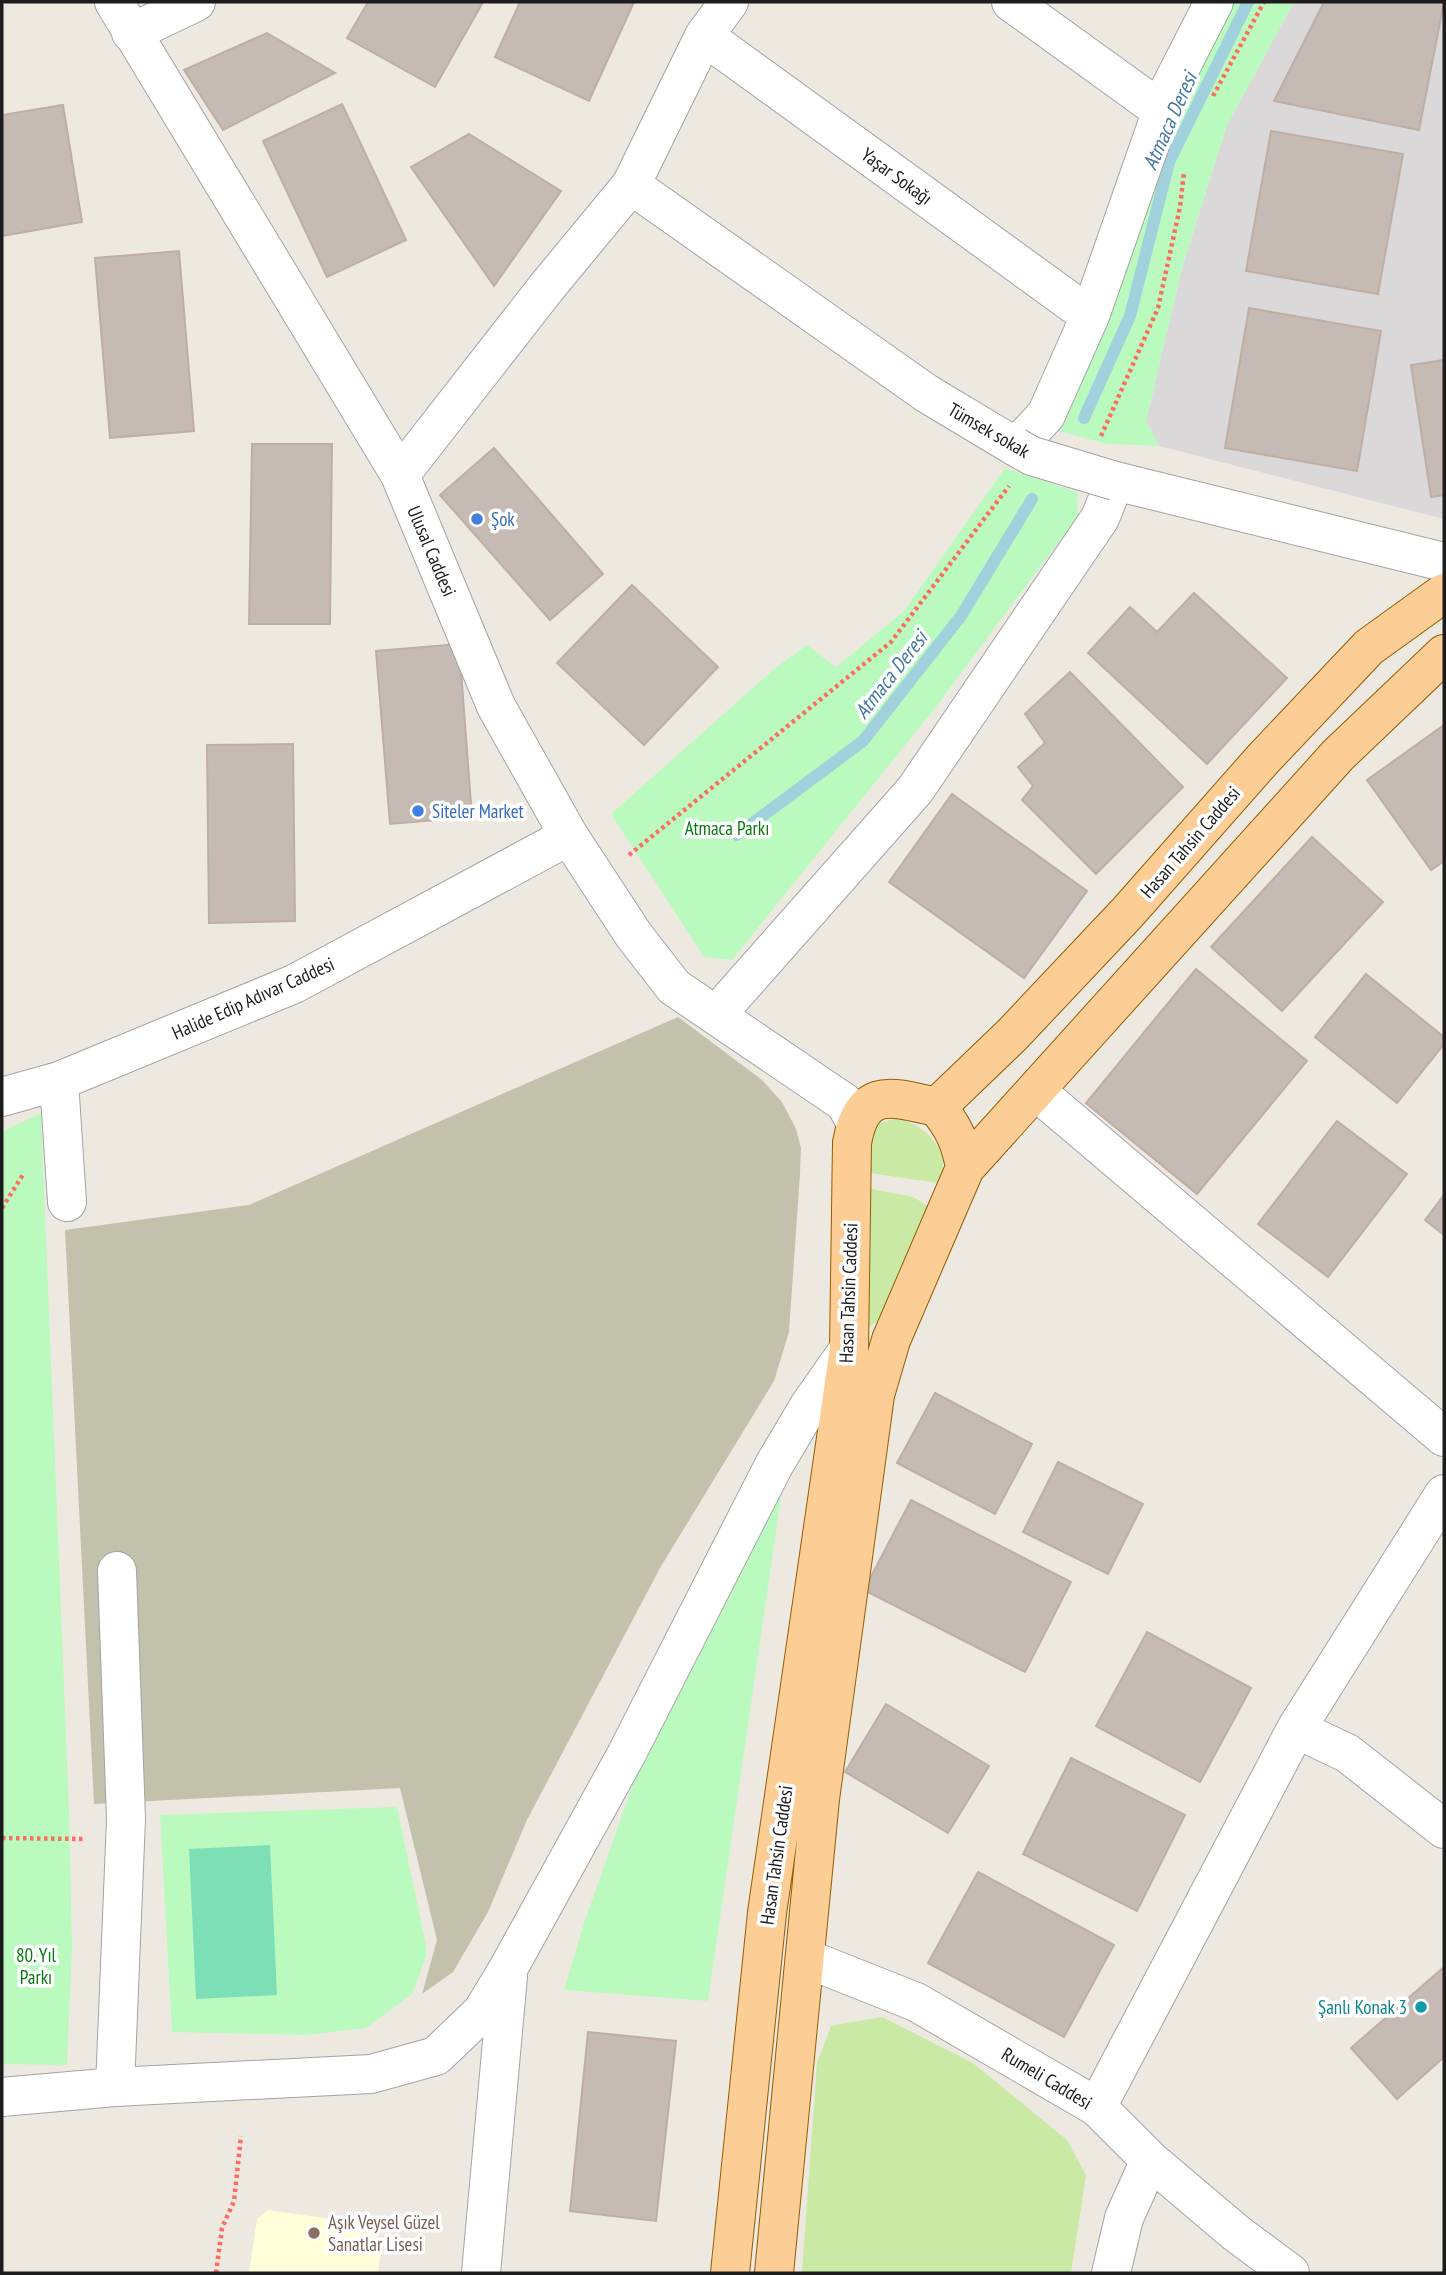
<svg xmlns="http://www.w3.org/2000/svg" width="1446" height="2275" viewBox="0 0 1446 2275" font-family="'PT Sans Narrow',sans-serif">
<rect width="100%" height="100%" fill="#ede9e1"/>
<path fill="#dad8d8" d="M1294,2H1444V519L1159,446L1146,421L1182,268L1227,125Z"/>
<path fill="#fffed8" d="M268,2210L366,2224L382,2243L378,2273H249L257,2219Z"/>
<path fill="#c2c1ac" d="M678,1017L762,1080L782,1102L796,1129L801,1148L800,1174L789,1332L774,1381L660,1568L527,1820L488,1912L453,1972L422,1994L437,1940L400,1788L94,1804L65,1230L249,1205Z"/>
<path fill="#c9e9a5" d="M897,1118C924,1124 957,1153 937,1183L864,1172L874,1125Z
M862,1187L913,1197L928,1206L882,1318L869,1327L862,1326Z
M882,2017L973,2063L1067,2140L1086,2175L1071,2273H802L817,2063L831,2026Z"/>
<path fill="#bbfabe" d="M1216,2H1294L1227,125L1182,268L1146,421L1159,446L1107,444L1051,429Z
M1005,468L1077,492L1078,516L935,708L732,960L704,957L611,814L773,670L807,645L836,667L904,611Z
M41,1113L69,1810L72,1947L67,2065L2,2064V1132Z
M782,1490L708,2001L564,1990L585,1920L642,1759Z
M397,1807L426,1945V1957L412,1994L366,2028L305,2035L172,2032L160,1815Z"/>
<path fill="#7cdfb5" d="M270,1845L277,1995L196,1999L189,1849Z"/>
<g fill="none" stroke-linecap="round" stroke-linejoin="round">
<path stroke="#a0d1dc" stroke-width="12" d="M1084,418L1130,316L1169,162L1248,2
M737,835L863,741L961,616L1032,499"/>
</g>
<path fill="#c5bbb4" stroke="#bfaea3" stroke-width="2" d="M368,2H483L435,87L347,38Z
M520,2H634L589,101L495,57Z
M1324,2H1444L1419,130L1274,101Z
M267,33L335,73L223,130L184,70Z
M342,104L406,240L327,277L263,141Z
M63,105L82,222L2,236V115Z
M1271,131L1403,154L1378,294L1246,271Z
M469,134L561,191L494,286L411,167Z
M179,251L194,431L110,438L95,258Z
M1249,308L1381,331L1357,471L1225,448Z
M1444,360V495L1431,497L1411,365Z
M252,444H332L330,624H249Z
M494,448L603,574L550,620L440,495Z
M632,585L718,667L644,745L557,663Z
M1194,593L1287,678L1207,764L1088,653L1130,607L1157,632Z
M459,644L472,817L390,824L376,651Z
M1070,672L1183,787L1096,874L1022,800L1033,786L1018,767L1045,743L1025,714Z
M1444,725V861L1431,870L1367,780Z
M293,744L295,921L209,923L207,745Z
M952,794L1087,891L1024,978L889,882Z
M1312,837L1383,902L1282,1011L1211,947Z
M1196,969L1307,1061L1197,1194L1086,1103Z
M1366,974L1444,1037V1044L1397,1103L1315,1037Z
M1337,1121L1407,1174L1328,1277L1258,1224Z
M1444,1195V1235L1425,1220Z
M935,1393L1032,1444L995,1514L897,1463Z
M1058,1462L1143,1504L1108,1574L1023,1532Z
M911,1500L1071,1582L1025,1672L864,1590Z
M1147,1632L1251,1688L1200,1782L1096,1726Z
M886,1704L989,1766L948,1833L845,1772Z
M1071,1758L1185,1815L1137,1911L1023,1854Z
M978,1872L1114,1945L1064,2037L928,1963Z
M1444,1967V2057L1397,2099L1351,2048Z
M588,2032L676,2041L656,2221L570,2211Z"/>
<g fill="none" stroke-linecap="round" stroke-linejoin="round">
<defs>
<path id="minor" d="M114,2L400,475L496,706L569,836L633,934L674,987L845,1103L856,1123
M1011,2L1162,111
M131,33L196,2
M704,36L1090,316
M631,185L926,393L1016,447L1046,415L1090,316L1169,90L1214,2
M400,475L546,288L631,185L704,36L729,2
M716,1015L915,790L1100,518L1115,481L1444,562
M59,1081L67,1202
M1036,1091L1444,1437
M2,1097L59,1081L294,984L569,836
M1296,1729L1347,1753L1444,1829
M805,1958L916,2002L1097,2107L1150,2160L1236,2233L1290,2273
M115,2087L126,1819L117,1571
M2,2097L115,2087L371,2074L436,2056L482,2012L509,1967L626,1755L774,1465L809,1406L849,1349
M1097,2107L1296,1729L1444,1494
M481,2273L508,1976
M1111,2273L1124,2218L1150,2160"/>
<path id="major" d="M937,1107C953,1126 961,1143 965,1168
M730,2273L767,1913L849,1349L852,1143C862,1085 892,1097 937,1107L1012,1035L1128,912L1263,759L1369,647L1444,593
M774,2273L820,1799L875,1395L891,1340L965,1168L1338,755L1444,654"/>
</defs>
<use href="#minor" stroke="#a3a3a3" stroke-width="40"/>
<use href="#major" stroke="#935d00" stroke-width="40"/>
<path stroke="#fc6e63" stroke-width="4.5" stroke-dasharray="3.5 3.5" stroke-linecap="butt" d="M1213,96L1264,2
M1101,436L1158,308L1180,207L1184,172
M629,855L891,642L1009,486
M2,1208L24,1173
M2,1838L83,1839
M216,2273L222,2228L234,2201L241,2136"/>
<use href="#minor" stroke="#fff" stroke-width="38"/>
<use href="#major" stroke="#fdcd96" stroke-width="38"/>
<defs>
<path id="minor-bridge" d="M1016,447L1032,456L1115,481"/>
</defs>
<use href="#minor-bridge" stroke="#a3a3a3" stroke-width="40" stroke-linecap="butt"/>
<use href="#minor-bridge" stroke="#fff" stroke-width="38"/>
</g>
<g fill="#3f7fe0" stroke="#fff" stroke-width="2.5">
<circle cx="477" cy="519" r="7"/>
<circle cx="418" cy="811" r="7"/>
</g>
<circle fill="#0f9aa8" stroke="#fff" stroke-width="2.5" cx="1421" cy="2007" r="7"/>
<circle fill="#8d6e63" stroke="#fff" stroke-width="2.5" cx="314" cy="2233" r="7"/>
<g text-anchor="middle" stroke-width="7" stroke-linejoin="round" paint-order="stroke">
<g font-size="19" fill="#1c1c1c" stroke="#fff">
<text transform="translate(897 176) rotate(36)" y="7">Yaşar Sokağı</text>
<text transform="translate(989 430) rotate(30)" y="7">Tümsek sokak</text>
<text transform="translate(432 551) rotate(67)" y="7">Ulusal Caddesi</text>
<text transform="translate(1190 842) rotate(-49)" y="7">Hasan Tahsin Caddesi</text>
<text transform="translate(253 998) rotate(-24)" y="7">Halide Edip Adıvar Caddesi</text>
<text transform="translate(848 1293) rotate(-88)" y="7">Hasan Tahsin Caddesi</text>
<text transform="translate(776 1855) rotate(-82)" y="7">Hasan Tahsin Caddesi</text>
<text transform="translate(1047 2078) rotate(31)" y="7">Rumeli Caddesi</text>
</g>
<g font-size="19" fill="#366cbe" stroke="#fff" text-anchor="start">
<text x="491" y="526">Şok</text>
<text x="432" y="818">Siteler Market</text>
</g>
<g font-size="19" fill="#097a0f" stroke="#fff">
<text x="727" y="835">Atmaca Parkı</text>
<text x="36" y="1962">80. Yıl<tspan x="36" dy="22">Parkı</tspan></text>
</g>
<g font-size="19" fill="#0d838f" stroke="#fff" text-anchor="end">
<text x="1407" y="2014">Şanlı Konak 3</text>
</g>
<g font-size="19" fill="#785e54" stroke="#fff" text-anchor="start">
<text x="328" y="2229">Aşık Veysel Güzel<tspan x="328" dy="22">Sanatlar Lisesi</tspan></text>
</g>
<g font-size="21" font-style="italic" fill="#4478a4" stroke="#fff">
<text transform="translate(1170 121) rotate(-66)" y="7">Atmaca Deresi</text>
<text transform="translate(891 675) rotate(-52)" y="7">Atmaca Deresi</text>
</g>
</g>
<rect width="1446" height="2275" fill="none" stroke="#1c1c1c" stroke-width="7"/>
</svg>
